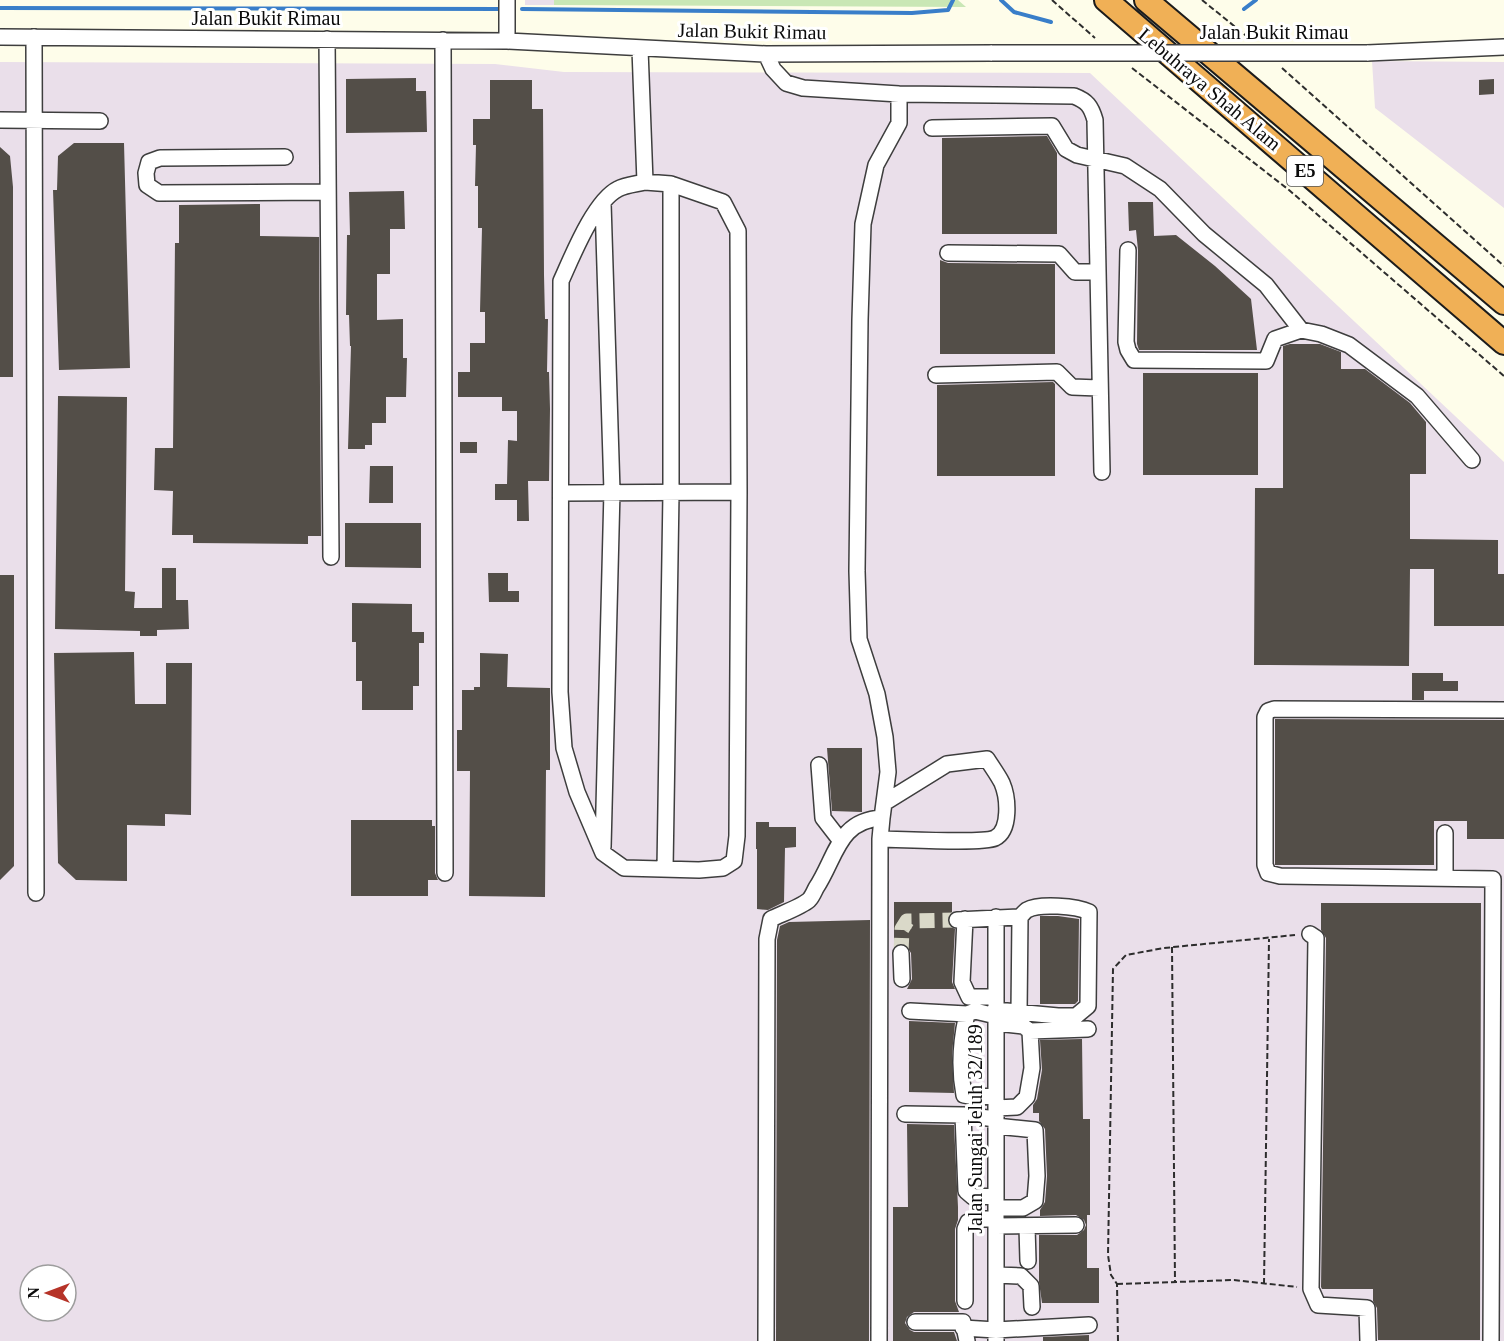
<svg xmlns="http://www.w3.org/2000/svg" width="1504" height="1341" viewBox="0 0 1504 1341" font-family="'Times New Roman',serif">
<rect width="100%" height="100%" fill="#fefdea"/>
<path fill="#eadfea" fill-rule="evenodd" d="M525,0H554V5H525Z
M1372,61L1504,62V208L1375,108Z
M0,62L495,64L564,72L1090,73L1504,462V1341H0ZM30,1275H66V1311H30Z"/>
<path fill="#c9e7b5" d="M554,0H958L966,7L554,5Z"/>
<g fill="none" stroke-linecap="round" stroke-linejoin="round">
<path stroke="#397ec9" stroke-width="4" d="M1001,0L1014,12L1051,22
M0,8L500,9
M522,9L912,13L948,10L953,0
M1244,9L1256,0"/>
</g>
<path fill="#534e48" d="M416,78V91H426L427,132L346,133V79Z
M1494,79V94L1479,95V80Z
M490,80H532V109H543L544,275L545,319H548L547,372H549L550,409L549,481H528L529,521H517V500H495V484H507L508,440L517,441V411H502V397H458V372H470V343H485V312H480L482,228H478V186H475L476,145H473V119H490Z
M1047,136L1057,153V234H942V138Z
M74,143H124L130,368L59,370L53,190H57L58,156Z
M0,147L10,156L13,187V377H0Z
M404,191L405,229H390V274H377V320L403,319V358H407L406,397H386V423H372V445H365V449H348L351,346H350L349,315H346L347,235H350L349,192Z
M1128,202H1153L1154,236L1176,235L1215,266L1251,299L1257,350H1139L1137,344L1138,250L1136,230L1129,231Z
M260,204V236L319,237L321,536H308V544L193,543V535H172L173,491L154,490L155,448H173L175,243H179V205Z
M940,260L948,263L1055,264V354H940Z
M1290,344H1320L1341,352V369H1365L1410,403L1426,422V474H1410V539L1498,540V574H1504V626H1434V569H1410L1409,666L1254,665L1255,488H1283V346Z
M1143,373H1258V475H1143Z
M1053,382L1055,384V476H937V385Z
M58,396L127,397L125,591L135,592L134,608H162V568H176V600H188L189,629L157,630V636H140V631L55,629Z
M460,442H477V453H460Z
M370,466H393V503H369Z
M345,523H421V568L345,567Z
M488,573H508V591H519V602H489Z
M0,575H14V866L0,880Z
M352,603L412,604V632H424V643H419V686H413V710H362V681H356V642H352Z
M134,652L135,704H166V663H192L191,815L165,814V826L127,825V881L76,880L58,863L54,653Z
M480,653L508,654L507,687L550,688V770H546L545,897L469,896L470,771H457V730H462V690H474V687H480Z
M1412,673H1443V681H1458V691H1424V700H1412Z
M1275,719L1504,720V839H1467V821H1434V865H1275Z
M827,748H862V812L832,811Z
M351,820H432V826H435V873L438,880H428V896H351Z
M756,822H769V827H796V847L785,848L784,902L768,910L757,909V849H756Z
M894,902H952V912L947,920L949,926L955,929L952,982L955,989H907L912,979L911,953L905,944L900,943L894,946Z
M1321,903H1481L1480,1340H1378L1377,1308L1373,1301V1289H1322L1321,1287L1326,938L1321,930Z
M1040,916H1058L1079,919L1078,1001L1075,1004H1040Z
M870,920L869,1341H776L777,940L780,926L789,922Z
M909,1021L955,1023L952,1054L954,1093L909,1092Z
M1082,1039L1083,1119H1090V1215H1087V1268H1099V1303H1042L1039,1282V1235H1077L1084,1230L1086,1225L1084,1220L1076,1215L1040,1216V1210L1045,1202L1047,1176L1045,1129L1039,1121V1113H1033V1105L1037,1099L1042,1070L1040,1040Z
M907,1124L954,1125L958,1207V1220L955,1229V1301L959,1312H914L907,1317L905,1323L910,1330L914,1332H954L957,1341H893V1207H908Z
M1089,1335V1341H1043V1337Z"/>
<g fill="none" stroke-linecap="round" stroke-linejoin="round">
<path stroke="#dad9c9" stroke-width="15" stroke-dasharray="15 8" stroke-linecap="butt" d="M901,953L902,929L907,921L957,920"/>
<defs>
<path id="minor" d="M0,37L507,41L766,54L992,53
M34,37L36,893
M327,39L331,557
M443,40L445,873
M507,41V0
M640,49L645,182C637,184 625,185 618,189C594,201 572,257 561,281L560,692L564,748L577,792L603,853L624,868L699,870L723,868L734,861L737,836L739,492L738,231L723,202L671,184L645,182
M1367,53L1504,47
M766,54L773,69L786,83L803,88L899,94L1074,96C1087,101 1091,106 1095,120L1102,472
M0,120L100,121
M932,128L1052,126L1066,149L1077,155L1125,166L1160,189L1204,234L1266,285L1301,330
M285,157L160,158L149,162L146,173L147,185L159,193L328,192
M1128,250L1126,342L1128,350L1134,360L1266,361L1275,339L1301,330L1321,334L1349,345L1417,396L1472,460
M948,253L1059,254L1075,272H1097
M936,375L1057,372L1072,387L1099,388
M561,493L739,492
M819,765L823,818L840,840
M1445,833V878
M880,839C901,839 982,844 995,838C1011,830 1008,797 1002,783C998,775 992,767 987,759L947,764L884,803
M603,847L612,491L603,203
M665,869L671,493V184
M996,917V1341
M965,919L962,982L969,997H996
M957,920L1020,917
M1310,934L1316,938L1311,1289L1318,1305L1367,1308L1368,1341
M901,953L902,979
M996,1010L1058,1016H1076L1088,1006L1089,912C1077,906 1039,903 1027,910C1025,911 1021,916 1020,917L1019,1012
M910,1011L967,1014
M996,1016L975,1011L967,1014C961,1039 959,1069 964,1095L975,1097L996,1096
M996,1023L1023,1026L1030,1031L1032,1068L1027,1097L1017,1107L996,1108
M1030,1031L1088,1029
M905,1114L963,1115L966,1191L973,1197L996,1196
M963,1115L996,1119
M996,1126L1035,1130L1037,1176L1035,1201L1023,1208H996
M996,1226L1076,1225
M1027,1227L1028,1261
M996,1275L1021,1276L1031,1286L1032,1307
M965,1301V1229L968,1222L981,1219H996
M915,1322H963L967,1341
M963,1328L996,1330L1089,1325
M766,1341L767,939L771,919C781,914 801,907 809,900C812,897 814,892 816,888C836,858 838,820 882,818L888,772L885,737L877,694L859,639L857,571L860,320L863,224L876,165L899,123V94
M879,1341L880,839L882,818
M1491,1341L1493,879L1280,876L1268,873L1265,865V717L1268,711L1274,709L1504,710"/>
<path id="highway" d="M1106,0L1504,343
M1146,0L1504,303"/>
</defs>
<use href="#minor" stroke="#3e3e3e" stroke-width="18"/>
<use href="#highway" stroke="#1c1c1c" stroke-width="26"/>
<path stroke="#2d2d2d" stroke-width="2" stroke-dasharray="6 3" stroke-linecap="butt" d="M1052,0L1095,38
M1202,0L1249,38
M1132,68L1289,190L1504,376
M1282,68L1504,266
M1172,947L1175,1282
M1117,1284L1234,1280L1297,1287
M1264,1284L1269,939
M1118,1341L1117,1284L1111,1275L1108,1255L1113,969L1126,955L1164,948L1295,935"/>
<use href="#minor" stroke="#fff" stroke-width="15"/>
<use href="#highway" stroke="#f0b056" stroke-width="22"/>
<defs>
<path id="minor-bridge" d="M992,53H1367"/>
</defs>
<use href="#minor-bridge" stroke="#3e3e3e" stroke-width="18" stroke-linecap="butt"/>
<use href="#minor-bridge" stroke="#fff" stroke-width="15"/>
</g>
<g text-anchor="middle" stroke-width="6" stroke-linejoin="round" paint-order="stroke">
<rect fill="#fff" stroke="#545454" stroke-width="1.5" x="1287" y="156" width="36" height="30" rx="4.5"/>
<g font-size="18" font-weight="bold" fill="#0b0b0b">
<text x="1305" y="177">E5</text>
</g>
<g font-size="20" fill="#0b0b0b" stroke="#fff">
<text x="266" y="25">Jalan Bukit Rimau</text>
<text transform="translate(752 31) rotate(1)" y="7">Jalan Bukit Rimau</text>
<text x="1274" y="39">Jalan Bukit Rimau</text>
<text transform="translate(1210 89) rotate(40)" y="7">Lebuhraya Shah Alam</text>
<text transform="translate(975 1129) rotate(-90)" y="7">Jalan Sungai Jeluh 32/189</text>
</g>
</g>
<g transform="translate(48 1293) rotate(270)"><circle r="28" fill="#ffffff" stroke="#9d9d9d" stroke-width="1.5"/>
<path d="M0-4.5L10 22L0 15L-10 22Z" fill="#b63328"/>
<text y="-9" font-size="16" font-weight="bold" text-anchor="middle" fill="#0b0b0b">N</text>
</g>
</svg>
